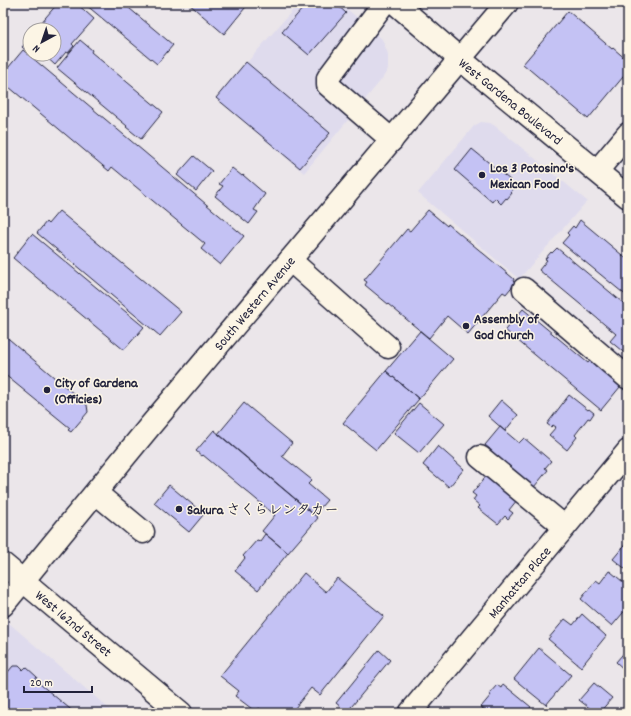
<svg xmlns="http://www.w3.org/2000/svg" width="631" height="716" viewBox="0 0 631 716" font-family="Dekko,'Klee One',sans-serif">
<rect width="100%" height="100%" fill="#ebe6ea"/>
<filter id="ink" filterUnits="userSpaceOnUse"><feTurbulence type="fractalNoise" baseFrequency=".025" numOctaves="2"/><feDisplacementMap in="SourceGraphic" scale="8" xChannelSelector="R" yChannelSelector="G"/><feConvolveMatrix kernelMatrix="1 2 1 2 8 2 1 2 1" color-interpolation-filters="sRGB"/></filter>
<g filter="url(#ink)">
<path fill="#dfdbed" d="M299,3H340L382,39L388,54V69L382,79L304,173L216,98Z
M481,122L490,123L495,126L587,201L519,279L418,193L474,126Z
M3,618L114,713H3Z"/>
<path fill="#c4c2f4" stroke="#22223b" d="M58,3H76L94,19L72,44L74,46L68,53L66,52L55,65L43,54H54V30H43L45,28L40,24Z
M86,3H123L173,45L157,64L85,4Z
M188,3H249L224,34Z
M315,3H335L346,13L309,55L282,32L304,7Z
M568,11L612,49L613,48L628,61V71L588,119L523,64Z
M29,39L30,40V51L28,53L22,47Z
M80,40L92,50L91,52L163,112L141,139L126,127L127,126L57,68Z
M23,50L244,236L220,265L201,249L205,244L112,167L109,171L9,87L5,91L3,89V74Z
M246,62L330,133L300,168L216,98Z
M472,149L510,180L508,183L514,188L511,192L512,193L507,199L506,198L501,204L495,198L492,202L455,170Z
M194,156L212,171L196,191L177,175Z
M232,168L242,176L243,175L265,194L254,210L258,212L249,224L215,196L223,186L219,184Z
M428,210L447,226L448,224L514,279L513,281L515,283L506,294L503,292L468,334L447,316L429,338L365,285L367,282L364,280L407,229L410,231Z
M59,211L181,312L160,336L37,233L46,222L48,224Z
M580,220L628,260V297L562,243L569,235L567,233L573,226L575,228Z
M32,234L144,327L124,350L13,258Z
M557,248L628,307V356L610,341L616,334L539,270L547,260L545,259L551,252L552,253Z
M523,309L588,363L594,356L625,381L601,410L505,330Z
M420,331L453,359L419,399L386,371Z
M3,334L87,405L88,412L71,432L68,430L70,428L4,374L3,375Z
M386,371L419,399L376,450L343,423Z
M569,395L588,410L589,409L594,413L590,419L588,418L575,435L577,437L567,450L549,435L556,427L553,425L551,427L547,424Z
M501,400L518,415L505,431L488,416Z
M244,403L292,443L282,456L312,480L308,484L327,500L314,515L218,434Z
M419,403L444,424L419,453L394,433Z
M500,427L519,443L524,438L551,461L545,468L548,470L534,487L490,450V449L485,445Z
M214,430L318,518L288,553L262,531L275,515L203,455L202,456L196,451Z
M438,446L464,469L449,487L423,465Z
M487,475L517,500L509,510L513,513L508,519L505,516L498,524L478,508L480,506L473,500L476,496L472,493Z
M169,485L204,514L189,532L154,503Z
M265,534L288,553L258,590L235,571L245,558L243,556L257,540L260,541Z
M628,541V571L613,559Z
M609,571L611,572L628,586V607L612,626L581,599L596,580L600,583Z
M304,573L326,592L337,578L384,616L320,695L311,688L291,713H265L259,708L256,712L235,696L239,691L220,676Z
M582,614L606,636L581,667L548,639L565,619L573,625Z
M539,648L571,675L546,705L514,679Z
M628,648V673L616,662Z
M379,650L390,660L347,712L336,703Z
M13,666H19L23,670L26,667L37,677L35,680L75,713H3V678Z
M594,683L612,698L599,713H596L579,700Z
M503,684L531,707L526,713H488L481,707L491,695L489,694L497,685L501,688Z"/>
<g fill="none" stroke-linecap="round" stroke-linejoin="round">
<defs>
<path id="minor" d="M384,3L328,78V85L392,140
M597,171L628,134
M290,260L388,347
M524,289L628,378
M480,457L565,527
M96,493L143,532
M3,564L181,713
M410,713L628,451"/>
<path id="major" d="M395,3L460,59L628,197
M3,605L150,426L507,3"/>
</defs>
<use href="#minor" stroke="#22223b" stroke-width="25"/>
<use href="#major" stroke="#22223b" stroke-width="25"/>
<use href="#minor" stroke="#fcf5e5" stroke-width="22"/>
<use href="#major" stroke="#fcf5e5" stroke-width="22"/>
</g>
</g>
<g fill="#22223b" stroke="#fcf5e5" stroke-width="1.5">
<circle cx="482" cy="175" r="4"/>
<circle cx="466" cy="326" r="4"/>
<circle cx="47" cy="390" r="4"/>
<circle cx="179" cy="509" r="4"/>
</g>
<g text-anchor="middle" stroke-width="3" stroke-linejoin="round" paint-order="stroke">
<g font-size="14" fill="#22223b" stroke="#fcf5e5">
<text transform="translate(511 101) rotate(39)" y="5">West Gardena Boulevard</text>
<text transform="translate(254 303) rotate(-50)" y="5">South Western Avenue</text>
<text transform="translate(519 582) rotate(-50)" y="5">Manhattan Place</text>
<text transform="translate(74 623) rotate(40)" y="5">West 162nd Street</text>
</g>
<g font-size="14" font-weight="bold" fill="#22223b" stroke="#fcf5e5" text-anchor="start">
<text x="490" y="172">Los 3 Potosino's<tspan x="490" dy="16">Mexican Food</tspan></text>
<text x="474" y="323">Assembly of<tspan x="474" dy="16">God Church</tspan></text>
<text x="55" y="387">City of Gardena<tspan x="55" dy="16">(Officies)</tspan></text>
<text x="187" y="514">Sakura さくらレンタカー</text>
</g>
</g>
<rect width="631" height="716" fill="none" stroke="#fcf5e5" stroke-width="16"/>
<rect x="8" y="8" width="615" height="700" fill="none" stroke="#22223b" stroke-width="1.5" filter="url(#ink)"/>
<g transform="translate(42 42) rotate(220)"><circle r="19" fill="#fcf5e5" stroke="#a5a1a1"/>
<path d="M0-3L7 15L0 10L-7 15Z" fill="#22223b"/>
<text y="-6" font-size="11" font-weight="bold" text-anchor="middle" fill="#22223b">N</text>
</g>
<path d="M24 686v6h68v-6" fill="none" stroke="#22223b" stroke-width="2"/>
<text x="30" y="686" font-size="12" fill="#22223b" stroke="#fcf5e5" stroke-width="3" paint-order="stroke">20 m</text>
</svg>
